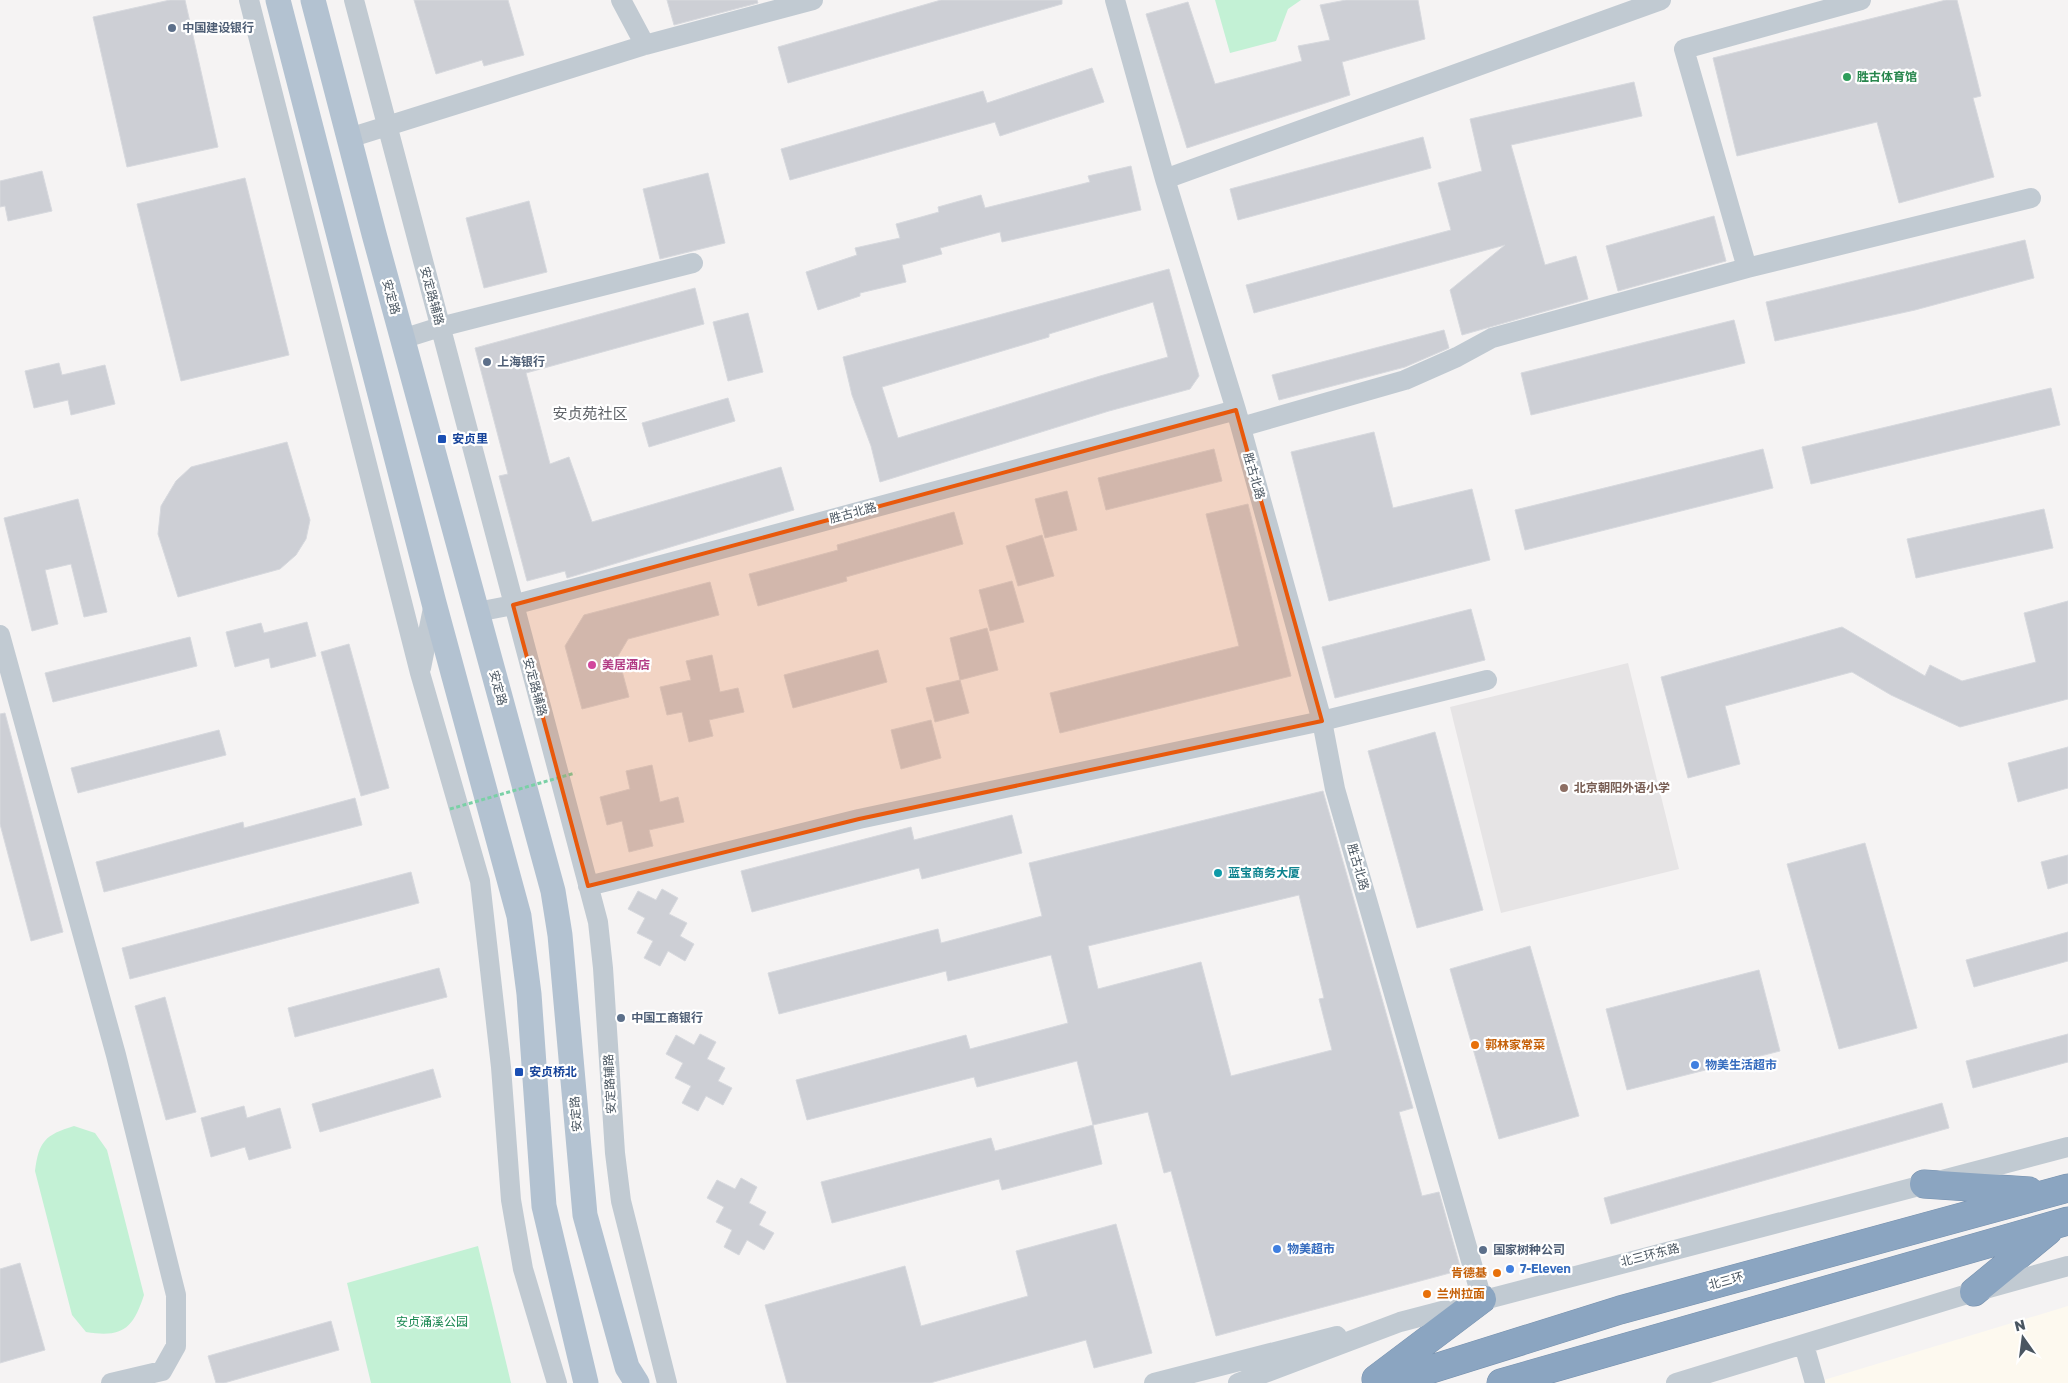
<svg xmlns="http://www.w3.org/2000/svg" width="2068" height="1383" viewBox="0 0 2068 1383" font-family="'Golos Text','Noto Sans SC',sans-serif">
<rect width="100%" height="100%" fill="#f5f3f3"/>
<path fill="#fdf9ef" d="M2068,1306V1383H1814Z"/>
<path fill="#e6e4e5" d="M1628,663L1679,869L1501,913L1450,707Z"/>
<path fill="#c3f1d5" d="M1215,0H1301L1288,9L1276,41L1230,53Z
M74,1126L95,1133L107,1150L144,1295C133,1329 122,1338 86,1332L72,1315L35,1171C39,1141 45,1135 74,1126Z
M478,1246L511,1383H371L347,1283Z"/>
<path fill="#cdcfd5" stroke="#d7d9de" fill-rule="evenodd" d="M170,0H185L218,147L127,167L93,17Z
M414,0H508L524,55L484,66L482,60L436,74Z
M667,0H757L758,3L674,25Z
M941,0H1062V4L788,83L778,47Z
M1346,0H1418L1425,39L1342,62L1350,95L1187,148L1146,14L1188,2L1215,84L1302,61L1298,46L1330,40L1320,5Z
M1946,0H1957L1981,96L1973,98L1994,177L1899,203L1877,122L1737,156L1713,58Z
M1092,68L1104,102L1000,136L995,122L790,180L781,149L983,91L987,103Z
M1634,82L1642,116L1511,145L1545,265L1576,256L1588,299L1462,335L1450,290L1505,245L1254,313L1246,285L1451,230L1438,183L1482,171L1470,119Z
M1423,137L1431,168L1238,220L1230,189Z
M1131,166L1141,210L1002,242L1000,232L940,248L942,254L902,265L906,282L860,293V296L818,310L806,272L857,255L855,248L900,238L896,224L939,212L938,207L981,195L985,208L1090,182L1088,176Z
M42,171L52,211L8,221L5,206L0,207V181Z
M708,173L725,243L660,259L643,189Z
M245,178L289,355L181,381L137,204Z
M529,201L547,272L484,288L466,218Z
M1714,216L1726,261L1618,291L1606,246Z
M2025,240L2034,278L1915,310L1775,341L1766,302Z
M1169,269L1199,376L1190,389L1109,411L880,482L871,446L852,395L843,357ZM1153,302L1168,357L1100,376L898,438L882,387L1049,337V334Z
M695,288L704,324L526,373L550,464L569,457L592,522L781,467L794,510L567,578L565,571L527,581L499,476L508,474L475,348Z
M748,313L763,372L728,381L713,322Z
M1734,320L1745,363L1531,415L1521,373Z
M1444,330L1449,348L1405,367L1279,400L1272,375Z
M59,363L62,375L105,365L115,404L71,415L68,400L34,408L25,371Z
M2051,388L2060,425L1811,484L1802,447Z
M728,398L735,421L649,447L642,423Z
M1374,432L1393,508L1472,489L1490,560L1329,601L1291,452Z
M287,442L310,520L306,539L296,555L280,569L178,597L158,534L161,506L176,481L191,467Z
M1214,449L1222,481L1106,510L1098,478Z
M1763,449L1773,488L1525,550L1515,510Z
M1067,491L1077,530L1045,538L1035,499Z
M78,499L107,612L84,617L71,564L45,570L58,624L32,631L4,518Z
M1248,504L1291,676L1060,733L1050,693L1239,646L1206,514Z
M2044,509L2053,548L1916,578L1907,539Z
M954,512L963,544L846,577L847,581L758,606L749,574L838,550L837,545Z
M1042,535L1054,576L1018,586L1006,546Z
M1012,581L1024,622L990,631L979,590Z
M710,582L719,615L628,639L618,656L629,697L582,709L565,646L584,615Z
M2068,601V699L1960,727L1891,695L1852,672L1725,706L1740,764L1688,778L1661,677L1842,627L1925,676L1930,665L1962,681L2036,662L2024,613Z
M1471,609L1485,660L1335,698L1322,647Z
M307,622L316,656L271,668L269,658L235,667L226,632L261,623L264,633Z
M987,628L998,670L960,680L950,638Z
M190,637L197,666L53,702L45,673Z
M349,644L389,788L361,796L321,652Z
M878,650L887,682L793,708L784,675Z
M712,655L720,692L738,688L744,712L709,720L713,736L689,742L682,712L667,715L660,687L691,680L686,661Z
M960,680L969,713L935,722L926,688Z
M5,713L63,932L31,941L0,824V714Z
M931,720L941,758L901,769L891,730Z
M219,730L226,755L78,793L71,768Z
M1435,732L1483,910L1417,928L1368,751Z
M2068,747V788L2018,802L2008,763Z
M652,765L660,802L678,797L684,822L649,830L653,846L629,852L622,821L607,825L600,797L630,789L626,771Z
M1323,791L1413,1108L1399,1112L1422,1196L1439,1192L1461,1270L1216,1336L1171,1171L1164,1173L1148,1112L1093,1125L1077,1061L977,1087L974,1077L807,1120L796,1080L966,1035L970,1049L1068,1023L1051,955L948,981L946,971L779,1014L768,973L938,929L941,943L1042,916L1029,863ZM1299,895L1324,998L1319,999L1332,1050L1231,1076L1201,962L1098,989L1088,946Z
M355,798L362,825L104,892L96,862L243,822L244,828Z
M1012,815L1022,853L922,879L919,868L752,912L741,871L911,827L914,840Z
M1865,843L1917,1028L1839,1049L1787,864Z
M2068,855V883L2048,889L2041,862Z
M411,872L419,903L130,979L122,948Z
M662,889L678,898L669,914L687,923L680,936L694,944L685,961L668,951L660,966L644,958L653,941L637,933L645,918L628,909L638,891L656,900Z
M2068,932V961L1974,987L1966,960Z
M1530,946L1579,1116L1499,1139L1450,969Z
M439,968L447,997L295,1037L288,1008Z
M1759,970L1780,1051L1627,1090L1606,1009Z
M165,997L196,1112L166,1120L135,1006Z
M700,1034L716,1042L707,1059L725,1068L718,1081L732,1088L723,1105L706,1096L698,1111L682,1103L691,1086L675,1078L683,1063L666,1054L676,1035L694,1045Z
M2068,1034V1062L1973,1088L1966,1061Z
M433,1069L441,1097L320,1132L312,1104Z
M1942,1103L1949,1128L1611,1224L1604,1198Z
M244,1106L247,1118L280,1108L291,1148L249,1160L245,1147L211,1157L201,1118Z
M1093,1125L1102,1164L1002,1190L999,1179L832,1223L821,1182L991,1138L995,1151Z
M741,1178L757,1187L749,1203L766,1212L759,1225L774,1233L764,1250L747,1240L739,1255L724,1247L732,1230L716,1222L724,1207L707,1198L717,1180L735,1189Z
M1116,1224L1152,1353L1094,1368L1086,1340L930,1383H787L765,1305L905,1266L921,1326L1028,1296L1016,1251Z
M20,1263L45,1350L0,1363V1269Z
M331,1321L339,1350L224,1383H216L208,1356Z"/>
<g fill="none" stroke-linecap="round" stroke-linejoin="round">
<defs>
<path id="highway" d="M1924,1184L2029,1191
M1974,1292L2048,1231
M1376,1379L1482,1299
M1387,1383L1620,1310L2068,1188
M1501,1383L2068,1221"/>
</defs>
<use href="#highway" stroke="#7690ad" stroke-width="29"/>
<path stroke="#c1cad2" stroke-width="20" d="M249,0L420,673L480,881L501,1067L511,1200L523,1269L557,1383
M354,0L598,922L603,968L615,1153L621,1201L667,1383
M621,0L645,45
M1115,0L1165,179
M349,138L645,45L813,0
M1747,268L2031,198
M402,339L440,327L693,263
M1236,410L1165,179L1661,0
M1241,427L1405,380L1457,357L1492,338L1747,268L1684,49L1861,0
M477,612L513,605L1236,410L1322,721L1335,789L1482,1299
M0,635L116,1055L176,1295V1346L162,1371L111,1383
M421,668L434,603
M588,886L859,819L1322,721L1487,680
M1804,1345L1815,1383
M1154,1383L1337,1336
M1238,1383L1400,1322L2068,1147
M1676,1383L1974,1292L2068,1266"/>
<path stroke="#b3c2d1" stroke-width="25" d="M278,0L434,603L519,916L529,994L544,1206L586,1383
M313,0L374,234L553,891L560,935L585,1215L627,1367L637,1383"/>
<use href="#highway" stroke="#8ba5c1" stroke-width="28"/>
<path stroke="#7ad0a6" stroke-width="3" stroke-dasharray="4 2.5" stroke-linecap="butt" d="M450,809L575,773"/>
</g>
<path fill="#e8590c" fill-opacity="0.2" stroke="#e8590c" stroke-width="4" stroke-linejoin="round" d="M1236,410L1322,721L859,819L588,886L513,605Z"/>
<g fill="#5c6f8a" stroke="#fff" stroke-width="2">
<circle cx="172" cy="28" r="5"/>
<circle cx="487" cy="362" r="5"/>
<circle cx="621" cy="1018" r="5"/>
<circle cx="1483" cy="1250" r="5"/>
</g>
<circle fill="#2e9e5b" stroke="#fff" stroke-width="2" cx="1847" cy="77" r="5"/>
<g fill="#1a4fb4" stroke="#fff" stroke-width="2">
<rect x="437" y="434" width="10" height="10" rx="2.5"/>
<rect x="514" y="1067" width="10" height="10" rx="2.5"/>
</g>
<circle fill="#d1479c" stroke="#fff" stroke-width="2" cx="592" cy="665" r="5"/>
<circle fill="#8d6e63" stroke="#fff" stroke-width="2" cx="1564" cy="788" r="5"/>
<circle fill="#0f9aa8" stroke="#fff" stroke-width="2" cx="1218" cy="873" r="5"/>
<g fill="#e8710a" stroke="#fff" stroke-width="2">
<circle cx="1475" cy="1045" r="5"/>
<circle cx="1497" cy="1273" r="5"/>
<circle cx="1427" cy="1294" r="5"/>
</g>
<g fill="#3f7fe0" stroke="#fff" stroke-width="2">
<circle cx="1695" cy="1065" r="5"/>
<circle cx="1277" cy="1249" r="5"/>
<circle cx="1510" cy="1269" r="5"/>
</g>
<g text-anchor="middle" stroke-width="4.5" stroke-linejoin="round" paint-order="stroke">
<g font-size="12" font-weight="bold" fill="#4e5e75" stroke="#fff" text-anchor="start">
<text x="182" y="32">中国建设银行</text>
<text x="497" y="366">上海银行</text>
<text x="631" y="1022">中国工商银行</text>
<text x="1493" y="1254">国家树种公司</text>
</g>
<g font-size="12" font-weight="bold" fill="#27864d" stroke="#fff" text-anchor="start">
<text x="1857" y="81">胜古体育馆</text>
</g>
<g font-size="12" fill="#4a5661" stroke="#fff">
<text transform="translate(432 296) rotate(75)" y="4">安定路辅路</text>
<text transform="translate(391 297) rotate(75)" y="4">安定路</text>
<text transform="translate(1254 476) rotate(74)" y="4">胜古北路</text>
<text transform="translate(853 513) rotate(-15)" y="4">胜古北路</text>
<text transform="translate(535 687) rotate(75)" y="4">安定路辅路</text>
<text transform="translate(498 688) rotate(75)" y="4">安定路</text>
<text transform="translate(1358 867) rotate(74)" y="4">胜古北路</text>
<text transform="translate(610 1084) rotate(-93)" y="4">安定路辅路</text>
<text transform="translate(576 1114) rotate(-95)" y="4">安定路</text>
<text transform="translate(1650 1255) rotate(-14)" y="4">北三环东路</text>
<text transform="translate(1726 1281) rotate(-15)" y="4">北三环</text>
</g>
<g font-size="12" font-weight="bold" fill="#164399" stroke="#fff" text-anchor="start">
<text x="452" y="443">安贞里</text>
<text x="529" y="1076">安贞桥北</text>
</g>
<g font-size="12" font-weight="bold" fill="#b23c85" stroke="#fff" text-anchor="start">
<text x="602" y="669">美居酒店</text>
</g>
<g font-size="12" font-weight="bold" fill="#785e54" stroke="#fff" text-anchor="start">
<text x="1574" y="792">北京朝阳外语小学</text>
</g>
<g font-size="12" font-weight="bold" fill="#0d838f" stroke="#fff" text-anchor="start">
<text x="1228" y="877">蓝宝商务大厦</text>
</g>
<g font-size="12" font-weight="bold" fill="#c56008" stroke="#fff" text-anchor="start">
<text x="1485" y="1049">郭林家常菜</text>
<text x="1487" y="1277" text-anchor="end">肯德基</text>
<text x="1437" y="1298">兰州拉面</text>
</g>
<g font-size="12" font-weight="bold" fill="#366cbe" stroke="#fff" text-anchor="start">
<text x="1705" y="1069">物美生活超市</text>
<text x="1287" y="1253">物美超市</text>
<text x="1520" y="1273">7-Eleven</text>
</g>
<g font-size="12" fill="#17864f" stroke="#fff">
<text x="432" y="1326">安贞涌溪公园</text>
</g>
<g font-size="15" fill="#5f6368" stroke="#fff">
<text x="590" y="419">安贞苑社区</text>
</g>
</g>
<g transform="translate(2023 1338) rotate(346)" stroke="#ffffff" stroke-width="4" paint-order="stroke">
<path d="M0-4L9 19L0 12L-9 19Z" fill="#4a5661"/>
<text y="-8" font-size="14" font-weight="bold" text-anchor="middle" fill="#4a5661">N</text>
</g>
</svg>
